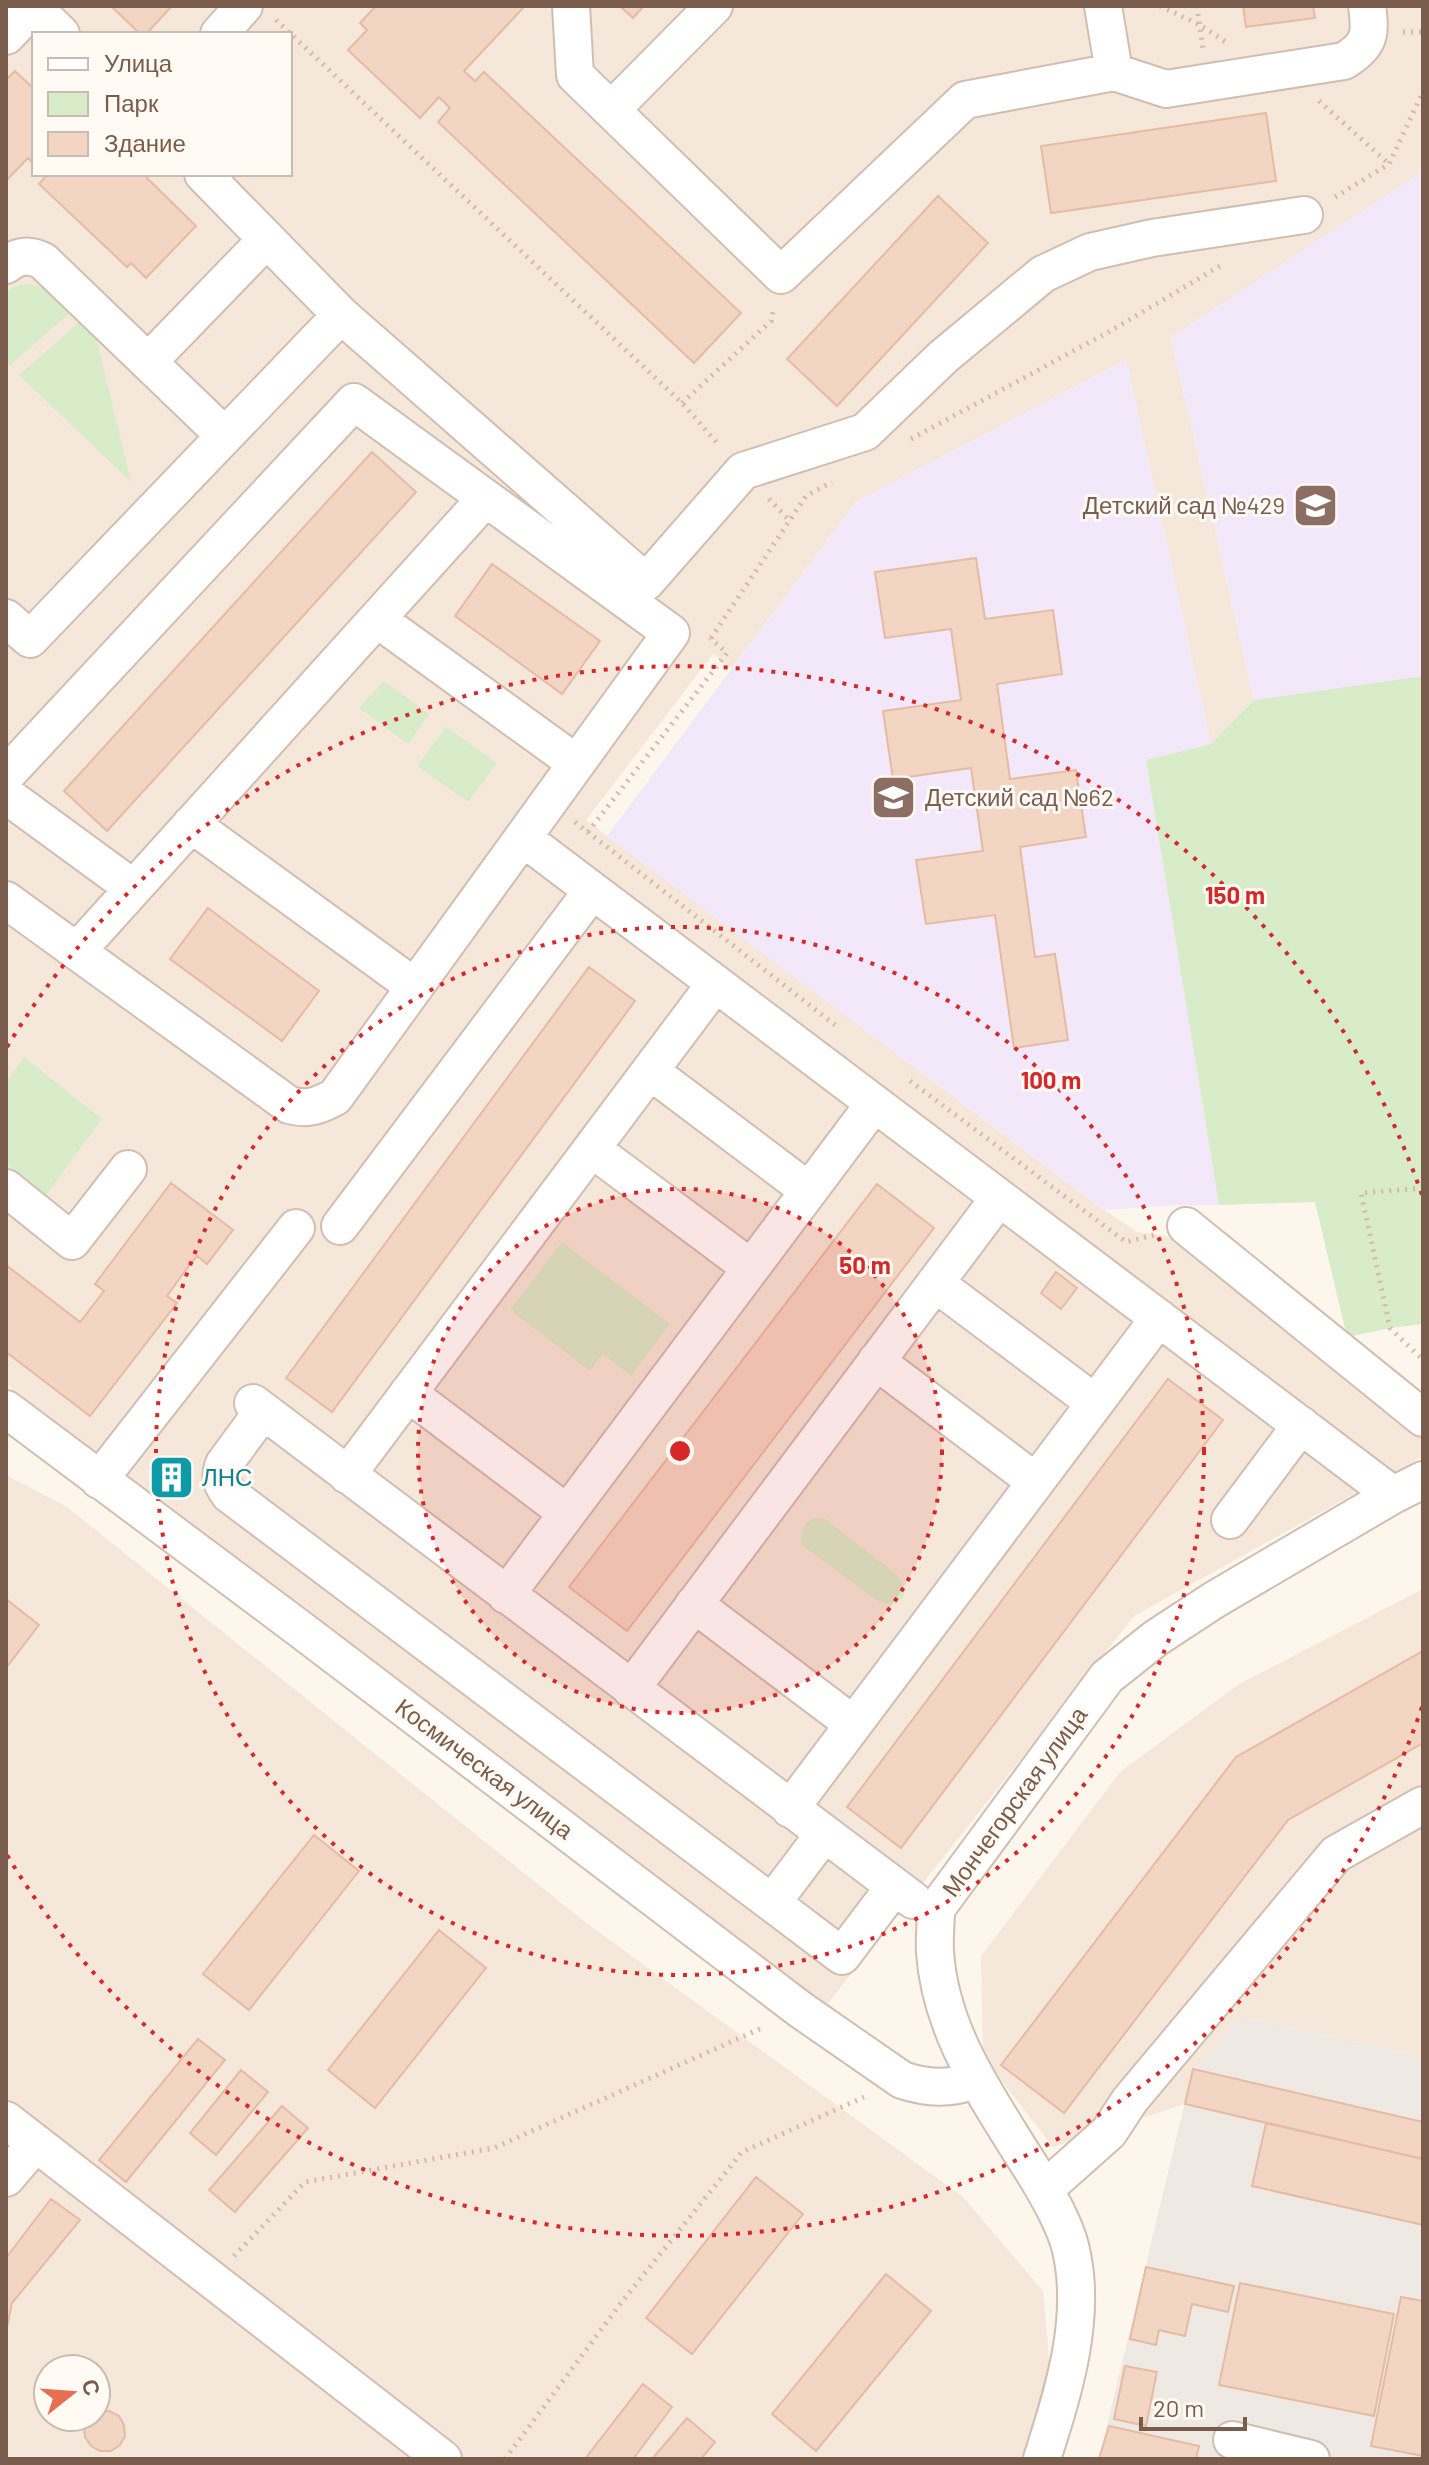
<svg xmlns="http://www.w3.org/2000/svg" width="1429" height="2465" viewBox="0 0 1429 2465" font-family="Barlow,sans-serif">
<rect width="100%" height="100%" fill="#fdf6ec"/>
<path fill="#f5e8da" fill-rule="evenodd" d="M6,6H1423V173L1171,338L1254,700L1211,744L1126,360L856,502L731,669L713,654L586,820L1104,1210L1137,1232L1167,1236L1423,1435V1456L1134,1616L825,2007L6,1384ZM34,34H290V174H34Z
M6,1475L67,1507L585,1922L963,2197L1043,2291L1051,2380L1024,2459H6ZM48,2369H96V2417H48Z
M1423,1589V2057L1242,2017L1185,2104L1053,2147L983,2057L981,1956L1120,1772L1239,1684Z"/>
<path fill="#efe9e4" d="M1242,2017L1423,2057V2459H1099L1193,2069Z"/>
<path fill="#f3e8fa" d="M1420,173H1423V676L1254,700L1171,337Z
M1126,360L1211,744L1146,760L1219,1205H1180L1104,1210L607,836L856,502Z"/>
<path fill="#d8ecc9" d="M24,284C50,286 55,294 72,311L10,365L6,362V294L12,288Z
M82,320L95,333L131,482L19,375Z
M1423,676V1324L1390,1328L1347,1337L1315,1202L1219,1205L1146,760L1211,744L1254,700Z
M384,681L429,714L408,744L359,708Z
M446,727L497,763L468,802L417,766Z
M24,1057L102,1119L46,1195L6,1163V1082Z
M562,1242L670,1324L631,1376L603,1354L590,1371L510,1310Z
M814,1518H824L896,1574C914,1593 901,1612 876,1600L803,1546C798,1534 802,1524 814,1518Z"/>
<path fill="#f3d5c3" stroke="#e6bba3" stroke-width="2" d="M111,6H172L146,34H140Z
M376,6H525L464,71L475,81L484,72L741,313L694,363L438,122L450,108L439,97L420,118L348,50L367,30L360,23Z
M620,6H644L633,18Z
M1243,6H1313L1315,18L1246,27Z
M15,71L34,89V164L28,158L6,181V80Z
M1266,113L1276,181L1051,213L1041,146Z
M44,174H143L196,226L146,278L131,263L127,267L39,184L46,176Z
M938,196L988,243L837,406L787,359Z
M372,452L416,492L107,831L64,791Z
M976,558L985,619L1053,610L1062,674L997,684L1010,779L1076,770L1086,837L1020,847L1035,957L1055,954L1068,1040L1014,1048L995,915L926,924L916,860L983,851L971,768L893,779L883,711L961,700L951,629L885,638L875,572Z
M492,564L600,641L562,694L455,616Z
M208,908L319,991L282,1041L170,959Z
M589,967L635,1001L332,1412L286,1378Z
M171,1183L233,1230L207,1264L197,1256L182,1275L167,1296L177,1303L90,1416L6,1352V1265L80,1322L104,1291L95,1284Z
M877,1184L934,1228L627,1631L569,1587Z
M1056,1272L1077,1288L1061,1309L1041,1293Z
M1168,1379L1223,1420L901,1848L847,1807Z
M161 1478a11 11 0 1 1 22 0a11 11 0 1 1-22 0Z
M6,1599L39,1625L6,1668Z
M1423,1651V1743L1288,1820L1064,2113L1001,2065L1236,1757Z
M314,1835L359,1871L249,2010L203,1974Z
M439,1930L486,1968L375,2108L328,2070Z
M198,2039L225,2060L126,2182L99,2160Z
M1193,2069L1423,2122V2159L1185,2104Z
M241,2070L268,2092L216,2155L190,2133Z
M282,2106L308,2128L235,2212L209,2190Z
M1266,2123L1423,2159V2225L1252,2186Z
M756,2177L803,2214L692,2354L646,2318Z
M51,2199L80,2220L12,2303L6,2332V2258Z
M1146,2267L1234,2286L1228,2312L1192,2304L1185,2336L1159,2330L1156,2345L1130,2339Z
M886,2274L931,2311L816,2451L772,2414Z
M1240,2283L1394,2314L1374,2416L1219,2385Z
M1401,2297L1423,2301V2456L1371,2446Z
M1125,2366L1157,2372L1146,2426L1114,2419Z
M643,2384L672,2407L633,2459H585Z
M99,2411H109L119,2416L124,2425L125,2436L120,2445L111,2451H100L91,2446L85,2437L84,2426L89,2417H96V2413Z
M687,2418L715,2442L701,2459H652Z
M1109,2426L1199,2446L1196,2459H1099Z"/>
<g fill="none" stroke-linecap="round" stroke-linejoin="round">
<defs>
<path id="minor" d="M32,6L61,34
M571,6L575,75L781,275L965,100L1114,72L1103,6
M219,34L244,6
M6,36L34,7
M1114,72L1166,89L1344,61C1370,45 1371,35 1367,6
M611,110L714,6
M203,174L341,315L646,582L743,471L865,432L943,357L1043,274L1090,252L1152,238L1304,215
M6,265C19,255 29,254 43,261L225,436
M148,362L267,239
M6,618L30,639L341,315
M377,619L576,763
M6,775L354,402L671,633L335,1097C318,1106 308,1110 289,1105L6,900
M6,795L133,888
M191,824L415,987
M523,838L1393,1495
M77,951L486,498
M650,1071L809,1191
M592,1149L751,1268
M6,1188L72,1241L128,1169
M340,1226L592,891
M1186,1226L1423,1418
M935,1283L1095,1403
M876,1361L1036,1482
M408,1393L567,1513
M253,1403L913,1900
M6,1409L304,1632L801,2010L902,2080C929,2089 950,2089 976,2080
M263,1411L224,1464C219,1477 221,1483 229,1494L772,1903L842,1956L894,1887
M347,1475L715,984
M99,1480L296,1228
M1230,1520L1301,1425
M506,1595L874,1104
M694,1604L853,1724
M631,1689L999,1198
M790,1809L1159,1318
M772,1903L824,1834
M6,2120L443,2459
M6,2178L36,2143
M1045,2189L1109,2132L1130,2100L1336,1854L1423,1805
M1232,2440L1311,2459
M1042,2459C1063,2393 1087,2319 1071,2250C1064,2219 1038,2178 1021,2152C982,2089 940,2028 935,1952C934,1938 936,1923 936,1909L1107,1677L1156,1638L1214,1600L1393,1495L1423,1480"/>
</defs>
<use href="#minor" stroke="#d1beb0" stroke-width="40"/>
<path stroke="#d9b8a5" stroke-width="5" stroke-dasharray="2 6" stroke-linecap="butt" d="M1160,6L1200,25L1229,44
M1197,6L1203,49
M276,20L682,403L719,445
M1403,32H1423
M1319,101L1389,164
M1335,197L1389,164L1423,92
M682,403L771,321L774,307
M911,439L1112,330L1220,266
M769,499L790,521
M711,638L806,496L832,482
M575,822L835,1025
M588,832L727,653L710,638
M910,1081L1126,1242L1154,1235
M1423,1188L1361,1193L1390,1328L1423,1360
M234,2256L305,2182L494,2148L764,2027
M505,2459L621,2303L742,2152L864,2097"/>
<use href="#minor" stroke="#fff" stroke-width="36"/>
</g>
<circle cx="680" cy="1451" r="262" fill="#d62828" fill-opacity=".12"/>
<g fill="none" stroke="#d62828" stroke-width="4" stroke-dasharray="4 8">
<circle cx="680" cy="1451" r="262"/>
<circle cx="680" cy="1451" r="524"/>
<path d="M1422 1707A785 785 0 0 1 7 1855M7 1047A785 785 0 0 1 1422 1195"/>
</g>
<defs>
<symbol id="school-square" viewBox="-11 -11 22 22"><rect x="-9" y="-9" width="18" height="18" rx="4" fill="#8d6e63" stroke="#fffaf3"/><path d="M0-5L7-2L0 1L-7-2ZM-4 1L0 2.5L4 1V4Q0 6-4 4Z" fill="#fff"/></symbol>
<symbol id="building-square" viewBox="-11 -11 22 22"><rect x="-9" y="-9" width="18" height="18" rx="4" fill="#0f9aa8" stroke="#fffaf3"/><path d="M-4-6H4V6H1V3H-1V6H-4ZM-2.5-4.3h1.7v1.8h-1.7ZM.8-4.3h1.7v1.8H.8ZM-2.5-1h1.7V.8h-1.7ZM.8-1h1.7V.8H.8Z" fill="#fff"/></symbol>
</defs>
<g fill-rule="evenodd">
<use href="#school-square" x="1290" y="480" width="51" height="51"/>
<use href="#school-square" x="868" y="772" width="51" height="51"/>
<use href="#building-square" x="146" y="1452" width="51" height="51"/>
</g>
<g text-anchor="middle" stroke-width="6" stroke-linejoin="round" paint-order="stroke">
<g font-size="24" fill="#785e54" stroke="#fffaf3" text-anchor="end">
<text x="1285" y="514">Детский сад №429</text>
<text x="925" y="806" text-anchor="start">Детский сад №62</text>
</g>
<g font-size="24" fill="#0d838f" stroke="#fffaf3" text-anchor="start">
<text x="202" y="1486">ЛНС</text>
</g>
<g font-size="24" fill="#7a5c4d" stroke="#fffaf3">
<text transform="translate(484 1769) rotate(37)" y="8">Космическая улица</text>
<text transform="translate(1015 1802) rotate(-54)" y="8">Мончегорская улица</text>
</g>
</g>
<circle cx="680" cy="1451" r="12" fill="#d62828" stroke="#fffaf3" stroke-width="4"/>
<g font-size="24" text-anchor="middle" font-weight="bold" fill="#d62828" stroke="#fffaf3" stroke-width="6" stroke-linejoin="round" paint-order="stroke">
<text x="1235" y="904">150 m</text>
<text x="1051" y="1089">100 m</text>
<text x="865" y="1274">50 m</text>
</g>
<rect width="1429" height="2465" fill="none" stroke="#7a5c4d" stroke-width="16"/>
<rect x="32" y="32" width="260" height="144" fill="#fffaf3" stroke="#cabbb1" stroke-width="2"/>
<rect x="48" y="58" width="40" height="12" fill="#ffffff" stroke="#cabbb1" stroke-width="2"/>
<text x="104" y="72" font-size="24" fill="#7a5c4d">Улица</text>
<rect x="48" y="92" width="40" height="24" fill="#d8ecc9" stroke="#cabbb1" stroke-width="2"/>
<text x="104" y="112" font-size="24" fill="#7a5c4d">Парк</text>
<rect x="48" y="132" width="40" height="24" fill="#f3d5c3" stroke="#cabbb1" stroke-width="2"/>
<text x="104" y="152" font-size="24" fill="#7a5c4d">Здание</text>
<g transform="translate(72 2393) rotate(73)"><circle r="38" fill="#fffaf3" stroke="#cabbb1" stroke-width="2"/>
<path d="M0-6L14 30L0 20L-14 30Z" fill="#e76f51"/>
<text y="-12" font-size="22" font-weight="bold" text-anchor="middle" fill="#7a5c4d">С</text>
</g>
<path d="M1141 2417v12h104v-12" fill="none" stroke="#7a5c4d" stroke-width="4"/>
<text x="1153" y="2417" font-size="24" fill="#7a5c4d" stroke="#fffaf3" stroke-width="6" paint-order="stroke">20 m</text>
</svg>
